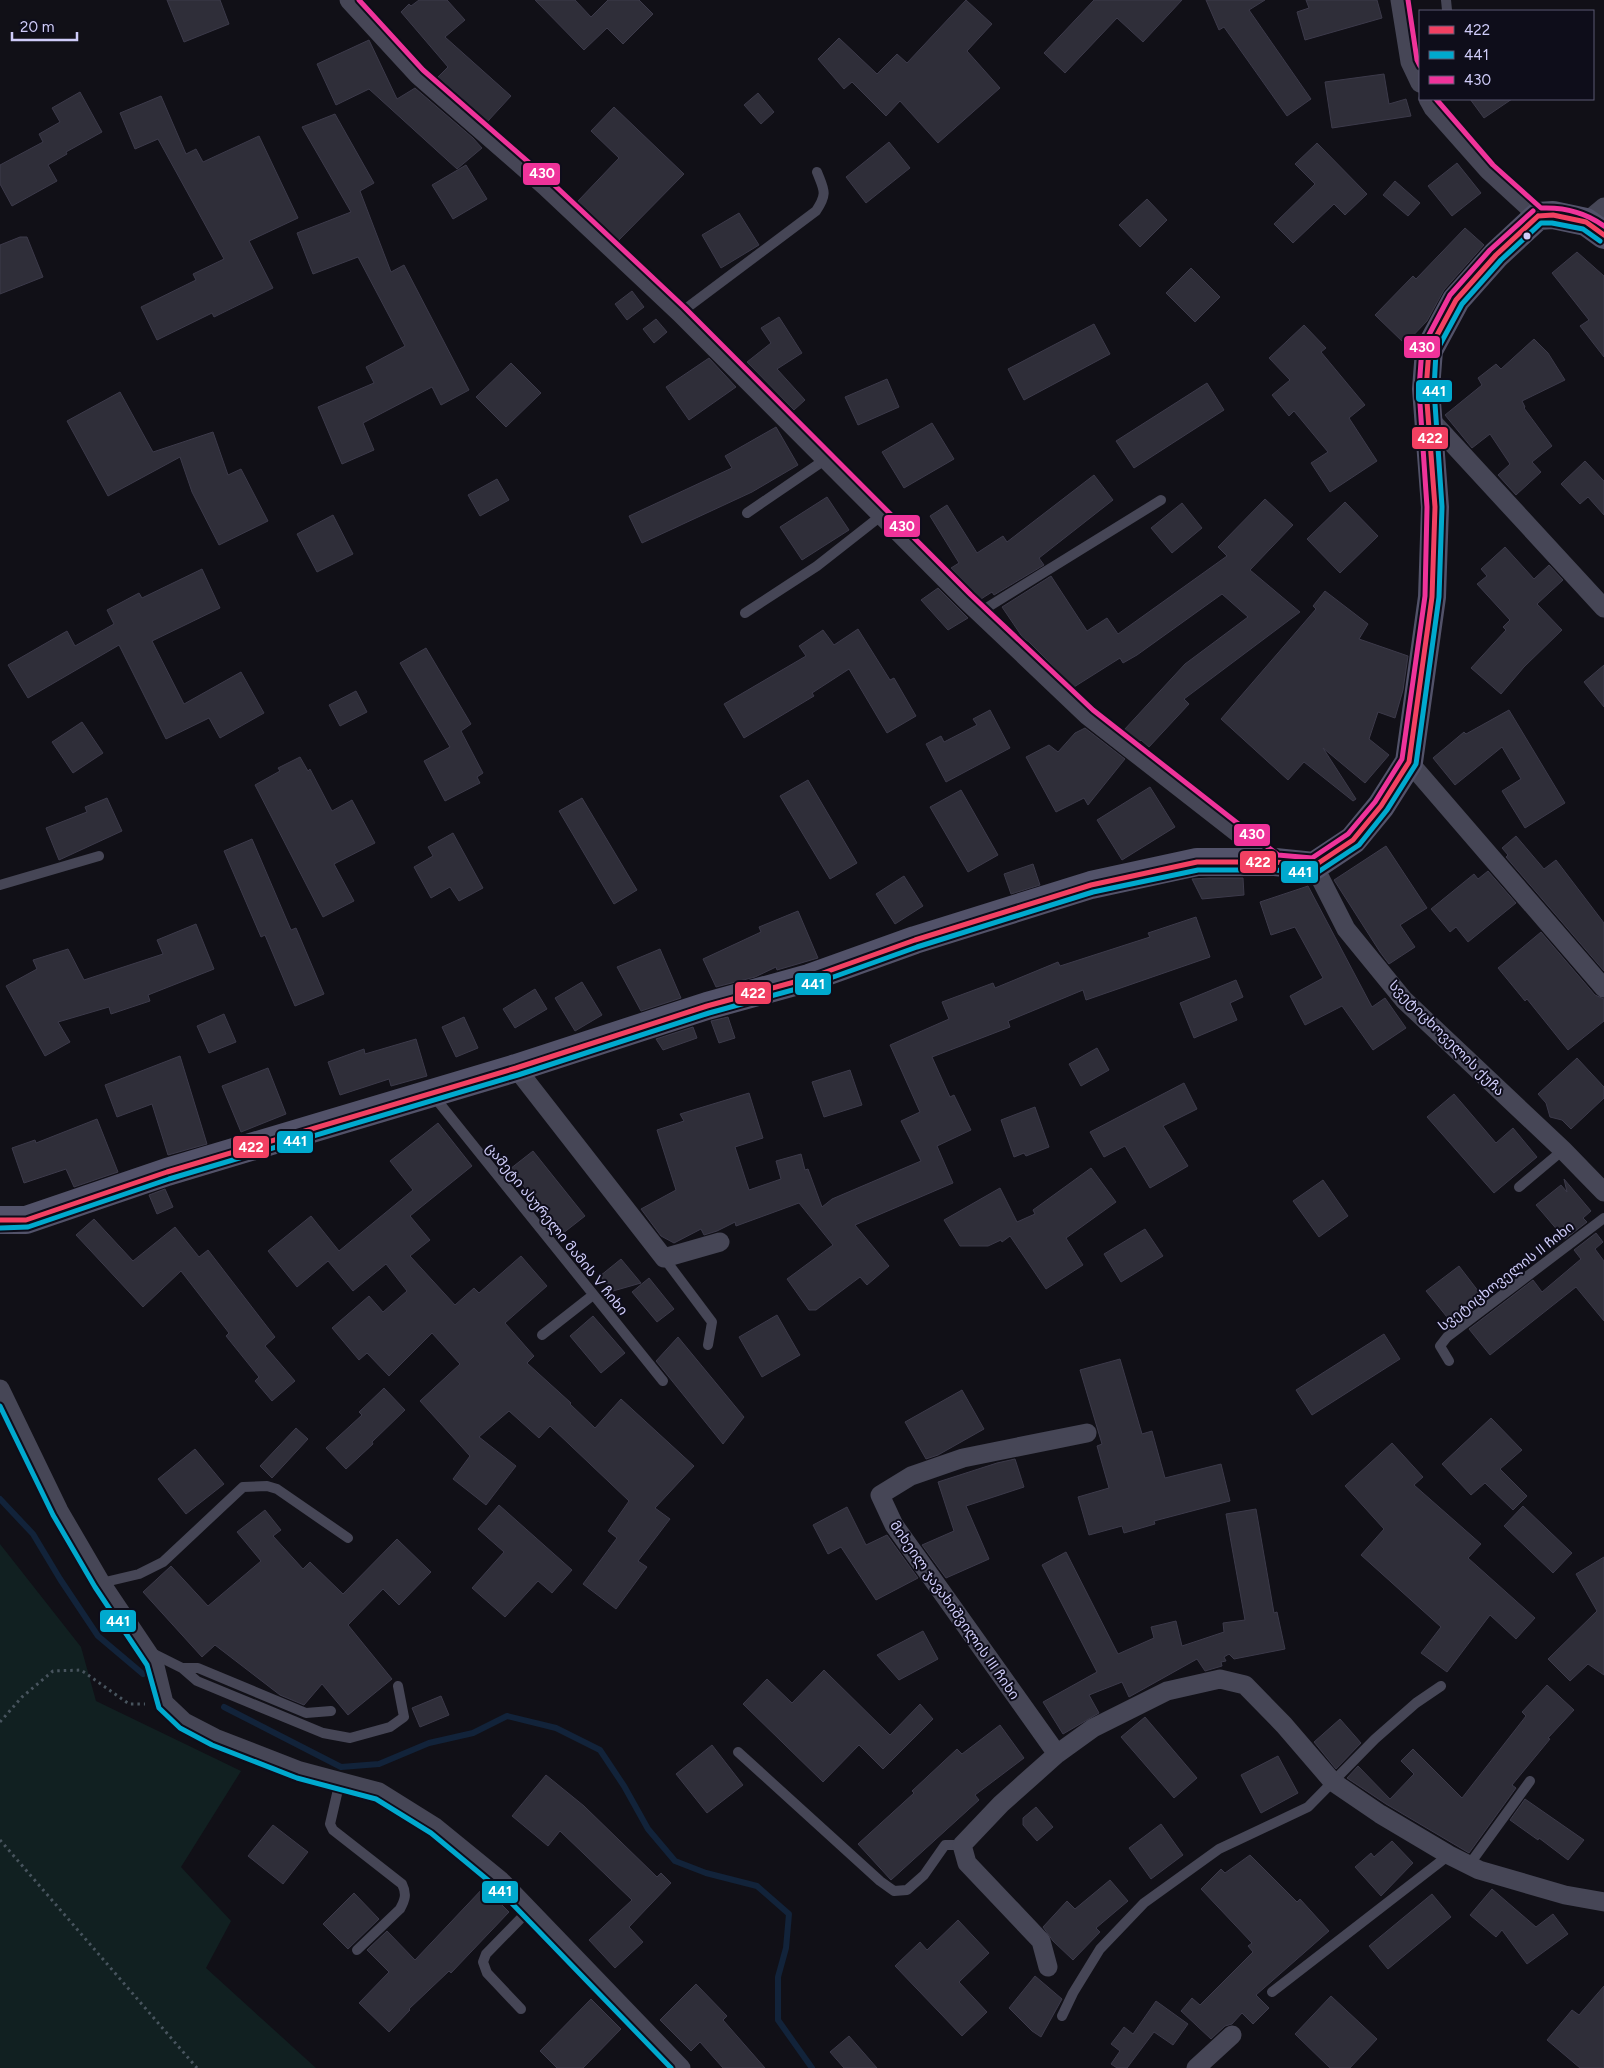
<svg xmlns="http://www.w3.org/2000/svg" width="1604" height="2068" viewBox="0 0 1604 2068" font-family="Figtree,'Noto Sans Georgian',sans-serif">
<rect width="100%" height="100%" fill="#111017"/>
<path fill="#112021" d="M0,1544L81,1647L96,1701L241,1771L181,1867L231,1921L206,1968L316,2068H0Z"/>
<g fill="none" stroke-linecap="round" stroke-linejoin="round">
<path stroke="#12233a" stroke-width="6" d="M0,1499L33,1534L60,1579L98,1636L143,1674
M224,1707L341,1767L379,1764L429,1743L473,1733L507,1716L556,1728L600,1750L624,1786L648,1829L675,1861L706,1873L757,1886L789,1914L786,1948L778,1977V2020L812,2068"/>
</g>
<path fill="#2f2e39" stroke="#3c3a4a" d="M167,0H220L229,24L184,42Z
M419,0H447L465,20L445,37L511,96L488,121L438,77L448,67L401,12L409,4L411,6Z
M535,0H575L591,17L608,0H639L653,14L623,44L607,28L584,50Z
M966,0L992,24L967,51L1000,88L938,143L900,101L886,116L852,82L844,89L818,59L839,38L877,74L897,54L907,63Z
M1094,0H1182L1143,42L1117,18L1065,73L1044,53Z
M1206,0H1265L1249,10L1311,99L1287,116L1224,27L1219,30Z
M1306,0H1377L1382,18L1305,40L1297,12L1309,8Z
M369,40L397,99L415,88L473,138L482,148L457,169L369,89L336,105L317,64Z
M1384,74L1389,104L1406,99L1411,116L1332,128L1325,82Z
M80,92L102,132L66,152L67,154L48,165L57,181L12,206L0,184V165L43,142L39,134L60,122L52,108Z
M758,93L774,112L761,124L744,105Z
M161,96L186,154L196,149L203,162L259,136L298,218L249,241L273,288L214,317L212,313L157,340L141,307L196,280L193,274L224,259L158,139L135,149L120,113Z
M1470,99H1512L1484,118Z
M614,107L684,174L619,240L578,201L619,158L591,131Z
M335,114L374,183L360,191L391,272L404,265L469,390L441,405L432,387L363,423L374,450L342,464L318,407L374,383L366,367L405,346L358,257L313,274L297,233L351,212L302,127Z
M889,142L910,168L866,203L846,177Z
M1317,143L1367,194L1345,215L1334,204L1293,243L1274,224L1315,184L1295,164Z
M1457,163L1481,193L1452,216L1428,186Z
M466,165L487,199L453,219L432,185Z
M1395,181L1420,203L1408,216L1383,195Z
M1147,199L1167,220L1140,247L1119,225Z
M739,213L759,245L721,268L702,235Z
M1465,228L1484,245L1444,290L1427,321L1405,344L1375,315L1413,276L1416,279Z
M20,237H27L43,277L0,294V245Z
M1577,252L1604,276V357L1580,326L1589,320L1552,273Z
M1191,268L1220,297L1195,322L1166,293Z
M632,291L644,307L627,320L615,304Z
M779,317L802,353L777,369L805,400L794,410L747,362L771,343L761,328Z
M656,319L667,332L654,343L643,329Z
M1094,324L1110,354L1024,400L1008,369Z
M1304,325L1326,348L1321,352L1365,405L1349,418L1377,461L1330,492L1311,463L1328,452L1294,411L1289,416L1272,395L1290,380L1269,358Z
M1534,339L1548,353L1565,380L1522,401L1525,407L1524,408L1552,446L1532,462L1541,472L1516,495L1498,475L1510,464L1490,434L1472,448L1445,415L1482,385L1478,378L1496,364L1501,369Z
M709,358L736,387L689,420L666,387Z
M511,363L541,393L506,427L476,397Z
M887,379L899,407L858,425L845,397Z
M1207,383L1224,410L1134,468L1116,441Z
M120,392L153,452L213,432L228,475L241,469L268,521L219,545L192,492L180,457L108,496L67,421Z
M932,423L954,459L904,488L882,452Z
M776,427L798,465L752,492L642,543L629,516L732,468L725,456Z
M1585,461L1604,481V515L1588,497L1580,504L1561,484Z
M1094,475L1113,500L1039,558L1044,565L994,595L992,592L981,599L951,568L959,563L930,516L947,505L977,553L1003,536L1007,542Z
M497,479L509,500L480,516L468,495Z
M827,497L849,530L802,560L780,527Z
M1265,499L1293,525L1250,570L1300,612L1184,699L1189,704L1149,747L1141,740L1139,742L1124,730L1185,664L1248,617L1222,594L1137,655L1123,663L1120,658L1074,687L1029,642L1023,638L1002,607L1051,576L1087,631L1107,618L1118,634L1227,556L1218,547Z
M1345,502L1378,536L1340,573L1307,539Z
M1182,503L1202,528L1172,553L1151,528Z
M333,515L353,554L317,572L297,534Z
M1505,547L1534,579L1549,565L1563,580L1537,604L1562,630L1524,667L1501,694L1471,668L1506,630L1503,627L1510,620L1477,584L1487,576L1481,569Z
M202,569L220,608L152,641L184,704L241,672L264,713L220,738L209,718L166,739L119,645L28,698L8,665L67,631L75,646L114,624L107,610L139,593L142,598Z
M938,588L968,618L948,630L921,600Z
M1325,591L1368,624L1359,639L1408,656L1403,690L1395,718L1378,712L1369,739L1389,755L1365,783L1323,748L1356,799L1353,801L1304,762L1288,780L1221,719L1316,609L1313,606Z
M858,629L890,680L894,678L916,716L887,733L849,669L812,693L814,696L744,738L724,704L806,656L799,646L823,630L834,645Z
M426,648L471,724L461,731L483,773L477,777L480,783L445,801L424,761L450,747L400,663Z
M1604,665V707L1584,682Z
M356,691L367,712L340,726L329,705Z
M990,710L1010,748L946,782L926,744L941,736L944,742L977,725L973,719Z
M1509,710L1565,803L1525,828L1502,791L1521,779L1502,747L1455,785L1433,758L1464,732L1466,734Z
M82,722L103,753L73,773L52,742Z
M1085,728L1125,759L1088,805L1084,798L1056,812L1026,757L1049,745L1058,752L1075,733Z
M300,757L308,771L310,769L332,811L352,800L375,843L334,864L354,901L323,917L255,785L280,771L278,768Z
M808,780L857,863L830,879L780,796Z
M1150,787L1175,827L1122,860L1097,820Z
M961,790L998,855L968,872L930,807Z
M107,798L122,831L59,860L46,828L87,812L85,807Z
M582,798L637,890L614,904L559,811Z
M453,833L483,888L459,901L450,887L431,898L414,867L433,856L428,847Z
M1516,836L1544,869L1556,860L1604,923V971L1506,857L1508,855L1502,848Z
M252,839L291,930L296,928L324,994L295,1006L265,935L261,937L224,851Z
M1386,846L1427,908L1400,925L1415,947L1389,964L1380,952L1334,880Z
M1033,864L1040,885L1011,894L1004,874Z
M1488,871L1516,903L1468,942L1456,927L1450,932L1431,909L1474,874L1478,879Z
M904,876L923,906L895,924L876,894Z
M1209,878H1243L1244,895L1202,899L1192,879Z
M1308,886L1372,1007L1385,998L1406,1028L1373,1050L1342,1006L1305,1025L1290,996L1323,978L1295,927L1271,935L1260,902Z
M798,911L818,958L777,970L776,967L755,977L716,987L703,959L761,932L759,927Z
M1196,917L1210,957L1086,1000L1083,990L1008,1021L1010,1027L932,1057L950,1097L954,1095L971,1130L937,1146L953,1183L855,1225L889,1266L867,1285L860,1277L816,1310H809L787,1279L833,1245L799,1203L736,1226L735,1222L717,1231L704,1235L701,1229L674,1243L661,1236L641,1209L676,1190L657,1130L684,1121L680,1114L749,1093L763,1138L735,1147L749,1190L781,1179L776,1161L801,1154L805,1170L808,1169L822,1207L832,1199L921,1161L901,1121L920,1112L890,1045L949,1019L942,1002L993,983L995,988L1058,962L1060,966L1150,937L1148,933Z
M196,924L214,969L148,995L150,1001L111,1014L109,1007L58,1022L70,1042L45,1056L6,986L37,969L33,960L68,949L84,980L163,954L157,940Z
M1541,932L1595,995L1604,999V1021L1568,1050L1527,999L1525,1001L1498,968Z
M660,949L681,998L641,1011L617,967Z
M1236,980L1243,997L1230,1003L1237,1020L1194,1038L1180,1003Z
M582,982L602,1015L575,1031L555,998Z
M535,989L547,1009L515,1028L503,1009Z
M224,1014L236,1042L209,1053L197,1026Z
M464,1017L478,1048L456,1057L442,1027Z
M728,1017L735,1038L719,1043L711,1021Z
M693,1027L697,1038L663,1050L656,1039Z
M416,1039L427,1076L391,1086L389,1079L340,1095L328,1062L364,1049L365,1054Z
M1097,1048L1109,1070L1081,1086L1069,1064Z
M180,1056L207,1144L168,1155L152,1104L117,1117L105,1085Z
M1577,1058L1604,1087V1098L1571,1129L1562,1120L1550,1117L1546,1103L1538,1094Z
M268,1068L286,1114L241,1132L222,1086Z
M850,1070L862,1105L824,1117L812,1082Z
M1184,1083L1197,1109L1163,1126L1188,1166L1150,1188L1125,1146L1104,1157L1090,1132Z
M1454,1094L1496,1143L1513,1128L1537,1157L1494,1193L1427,1117Z
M1035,1107L1049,1147L1026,1156L1024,1153L1014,1157L1001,1120Z
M97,1119L118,1172L74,1187L66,1169L24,1183L12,1148L35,1140L36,1143Z
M438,1123L472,1166L410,1216L430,1240L410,1256L455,1305L474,1288L479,1293L521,1256L547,1286L505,1323L534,1356L527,1363L571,1403L570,1404L595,1428L621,1399L694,1466L655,1508L670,1519L638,1561L647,1567L616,1609L583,1584L617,1538L608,1531L629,1501L550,1426L539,1438L509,1411L479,1437L516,1466L486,1505L453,1479L470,1456L420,1401L460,1364L432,1333L389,1376L367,1353L359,1360L332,1328L369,1296L383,1312L407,1291L386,1264L353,1291L328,1261L297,1287L268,1251L311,1216L339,1251L413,1190L390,1161Z
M533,1151L585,1216L562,1234L510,1169Z
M1091,1168L1116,1202L1066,1238L1083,1265L1046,1289L1010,1236L1002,1242L1001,1240L988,1246H960L944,1220L1000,1188L1017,1222L1035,1214L1033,1210Z
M1564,1179L1591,1211L1583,1218L1587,1222L1565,1239L1536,1205L1561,1185L1567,1192Z
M1323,1180L1348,1216L1319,1237L1293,1201Z
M165,1189L173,1207L157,1214L149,1195Z
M94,1219L133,1261L175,1227L199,1257L208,1250L275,1337L265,1346L295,1381L272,1401L255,1381L259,1377L226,1336L229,1333L181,1271L143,1307L76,1235Z
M1145,1229L1163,1256L1121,1282L1104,1254Z
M1596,1233L1603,1242L1595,1249L1604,1261V1321L1576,1287L1490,1355L1469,1329L1533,1280L1542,1292L1581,1259L1574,1250Z
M621,1259L641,1283L613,1291L600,1276Z
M1459,1266L1485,1300L1461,1318L1459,1316L1451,1322L1426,1291Z
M649,1278L674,1309L657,1322L632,1292Z
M777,1315L800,1355L762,1377L739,1337Z
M593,1316L625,1353L601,1373L570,1336Z
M1384,1334L1400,1359L1312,1415L1296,1390Z
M678,1337L744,1417L723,1444L656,1361Z
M1120,1359L1142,1434L1152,1431L1165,1478L1221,1464L1230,1501L1154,1521L1155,1524L1124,1533L1122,1526L1089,1535L1078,1497L1109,1488L1097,1446L1102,1444L1080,1370Z
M384,1388L405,1410L372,1442L373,1444L346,1469L326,1448L362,1415L359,1412Z
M962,1390L984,1429L938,1455L926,1459L905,1422Z
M1491,1418L1522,1450L1500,1469L1527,1496L1513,1510L1485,1483L1471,1495L1442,1464Z
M296,1428L308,1439L272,1478L260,1466Z
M1392,1443L1423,1477L1414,1485L1481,1544L1468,1558L1535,1618L1516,1639L1490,1615L1447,1672L1421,1653L1441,1627L1361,1555L1384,1529L1345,1486Z
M195,1449L224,1484L186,1514L158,1479Z
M1015,1459L1024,1487L966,1506L989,1559L946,1578L922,1545L954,1531L938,1482L997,1463Z
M499,1505L572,1570L552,1593L538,1581L505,1617L472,1588L504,1552L478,1529Z
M1523,1506L1572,1553L1553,1573L1504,1526Z
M847,1507L866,1545L887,1535L918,1578L876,1600L841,1547L828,1554L813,1525Z
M1256,1509L1274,1613L1277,1612L1285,1649L1234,1659L1229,1654L1224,1657L1226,1661L1221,1662L1222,1666L1205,1671L1197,1659L1129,1697L1122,1682L1089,1695L1099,1713L1063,1734L1043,1702L1097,1672L1042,1565L1066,1552L1118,1654L1154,1638L1151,1627L1176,1621L1182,1646L1224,1632L1223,1623L1245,1620L1226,1514Z
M265,1510L281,1530L273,1536L303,1569L310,1562L343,1594L397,1539L431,1572L399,1605L383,1589L348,1625L392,1679L348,1715L322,1684L304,1705L280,1695L215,1645L202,1657L143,1592L171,1566L208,1606L261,1561L237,1532Z
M1604,1557V1675L1588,1664L1570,1681L1548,1659L1597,1611L1576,1574Z
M923,1631L938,1659L899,1680L877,1655Z
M824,1670L890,1735L920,1704L933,1719L883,1769L859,1745L823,1782L743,1704L767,1679L792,1703Z
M1547,1685L1574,1710L1548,1738L1550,1739L1512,1785L1516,1788L1469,1853L1386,1804L1347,1778L1358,1766L1390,1799L1414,1774L1401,1761L1413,1749L1462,1798L1526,1716L1522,1712Z
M441,1696L449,1715L420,1727L412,1708Z
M1145,1717L1197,1778L1174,1798L1121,1737Z
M1340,1719L1361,1743L1336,1769L1314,1742Z
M1000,1725L1024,1758L975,1795L979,1800L891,1880L858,1844L914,1793L912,1791L957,1749L962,1754Z
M712,1745L743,1785L707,1813L676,1774Z
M1278,1756L1298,1793L1261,1813L1241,1775Z
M546,1775L584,1806L657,1877L661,1873L671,1883L629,1927L643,1942L615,1968L589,1940L632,1900L560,1831L548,1846L512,1816Z
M1525,1799L1584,1840L1568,1860L1539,1838L1538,1840L1510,1820Z
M1036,1807L1053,1827L1037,1841L1023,1825V1818Z
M1161,1824L1183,1855L1151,1879L1129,1848Z
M273,1825L308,1852L283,1884L248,1856Z
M1392,1841L1413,1863L1381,1896L1355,1867L1371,1853L1374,1857Z
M1250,1855L1297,1902L1300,1899L1329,1931L1256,1995L1269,2008L1253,2024L1242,2013L1232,2024L1225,2026L1211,2039L1181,2011L1192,1998L1200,2005L1253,1952L1248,1946L1252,1943L1201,1889L1221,1869L1225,1873Z
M1110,1880L1128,1901L1096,1928L1100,1932L1073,1960L1053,1941L1043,1927L1067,1901L1075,1909Z
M484,1887L509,1912L451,1973L449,1971L409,2009L410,2010L389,2032L359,2003L389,1972L367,1950L387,1931L415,1960Z
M1492,1889L1536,1927L1553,1914L1568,1934L1527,1964L1502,1930L1496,1937L1470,1915Z
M354,1893L379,1919L348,1949L323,1924Z
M1432,1894L1451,1917L1388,1969L1369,1946Z
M958,1920L989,1953L959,1982L987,2012L962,2036L895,1966L920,1942L927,1950Z
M1035,1976L1062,1999L1041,2037L1032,2031L1009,2008Z
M696,1984L727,2016L723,2020L765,2068H723L700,2042L691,2051L660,2020Z
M1604,1986V2068H1580L1547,2040L1572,2010L1579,2015Z
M1331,1996L1377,2039L1350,2068H1330L1295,2034Z
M591,1999L621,2029L583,2068H557L540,2051Z
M1156,2001L1188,2024L1173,2045L1154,2032L1127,2068H1117L1111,2064L1120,2051L1111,2044L1124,2027L1133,2034Z
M849,2036L877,2068H844L830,2052Z"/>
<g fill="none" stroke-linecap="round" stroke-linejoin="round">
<path stroke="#48545e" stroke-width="3" stroke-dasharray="2.5 4" stroke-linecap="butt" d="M0,1722L22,1697L53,1671L81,1670L129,1704H145
M0,1840L197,2068"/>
<path stroke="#464656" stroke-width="10" d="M1446,0L1447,10
M680,313L816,211C828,193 824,190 817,172
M747,513L826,459
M980,612L1161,500
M745,613L817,566L882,515
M0,885L99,856
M432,1094L663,1381
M1519,1187L1563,1150
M664,1258L712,1322L708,1345
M542,1335L593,1295
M1449,1361L1440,1346L1447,1337L1604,1218
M101,1583L139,1574L163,1562L243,1487L267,1486L277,1489L348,1538
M152,1653L182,1668L197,1681L323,1733L350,1738L390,1727L404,1717L398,1686
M182,1668H198L306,1713L331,1711
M738,1752L880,1881L894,1891L907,1890L924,1875L945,1845H962
M340,1781L330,1824L333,1830L402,1884C407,1894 405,1900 400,1909L357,1950
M1469,1865L1530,1781
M1272,1992L1449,1855
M521,2009L487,1973L483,1962L486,1954L529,1910
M1062,2016L1073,1993L1100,1949L1144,1903L1219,1849L1308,1807L1375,1739L1416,1703L1441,1686"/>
<path stroke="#464656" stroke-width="19" d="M349,0L418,75L545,186L680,313L966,600L1088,716L1275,862
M1400,0L1410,62L1420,83
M1428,99L1433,108L1488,170L1538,216
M1586,222L1604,207
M1428,417L1604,608
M1409,762L1604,988
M1314,866L1346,929L1404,1000L1563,1150L1604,1192
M516,1068L664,1258L720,1242
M0,1389L59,1511L101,1583L154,1662L164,1703L184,1722L215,1738L300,1771L379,1792L435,1827L500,1880L681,2068
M1057,1754L894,1525L880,1495L911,1476L963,1458L1087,1433
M1048,1967L1041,1941L967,1863L962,1845L1001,1804L1057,1754L1093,1728L1167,1691L1220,1679L1245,1685L1284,1725L1333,1782L1380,1814L1449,1855L1479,1870L1565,1895L1604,1902
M1196,2068L1232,2035"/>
<path stroke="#525269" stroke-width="28" d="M0,1220H26L167,1172L516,1068L707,1006L809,978L915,940L1091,885L1197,862H1275L1314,866L1353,840L1381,806L1409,762L1432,597L1435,507L1426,389L1429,350L1456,300L1496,255L1538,216L1553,215L1586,222L1604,235"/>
<defs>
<path id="bus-1" d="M1538,216L1553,215L1586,222L1604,235
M0,1220H26L167,1172L516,1068L707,1006L809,978L915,940L1091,885L1197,862H1275L1314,866L1353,840L1381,806L1409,762L1432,597L1435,507L1426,389L1429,350L1456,300L1496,255L1538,216"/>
<path id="bus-2" d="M0,1228L28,1227L169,1179L518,1075L709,1013L811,985L917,947L1093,892L1198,870H1275L1313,873L1318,872L1359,845L1387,810L1416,764L1439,597L1442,507L1434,389L1436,352L1462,304L1501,260L1541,223H1552L1583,229L1600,241
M0,1406L53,1515L95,1587L147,1665L159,1708L180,1728L212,1745L297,1778L376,1799L431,1833L495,1886L671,2068"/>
<path id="bus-3" d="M359,0L423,70L550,181L685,308L971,595L1093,710L1278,855L1312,858L1348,834L1375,802L1402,759L1425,596L1427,507L1419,389L1422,348L1450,295L1490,250L1533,211
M1408,0L1417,60L1420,66
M1436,99L1493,165L1541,208C1564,207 1585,212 1604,226"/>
</defs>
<use href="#bus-1" stroke="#0e0d1a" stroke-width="9"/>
<use href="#bus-2" stroke="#0e0d1a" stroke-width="9"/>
<use href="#bus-3" stroke="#0e0d1a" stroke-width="9"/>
<use href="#bus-1" stroke="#f24062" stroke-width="5"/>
<use href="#bus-2" stroke="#00a9ce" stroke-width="5"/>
<use href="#bus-3" stroke="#ef339a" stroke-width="5"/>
</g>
<circle fill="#cfccf9" stroke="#0e0d1a" stroke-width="2" cx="1527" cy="236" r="4.5"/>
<g text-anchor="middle" stroke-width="4" stroke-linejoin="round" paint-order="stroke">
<g font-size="14" fill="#cfccf9" stroke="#0e0d1a">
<text transform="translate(1447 1038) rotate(45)" y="5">სვეტიცხოველის ქუჩა</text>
<text transform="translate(557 1229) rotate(51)" y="5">ცამეტი ასურელი მამის V ჩიხი</text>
<text transform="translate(1506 1276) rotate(-38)" y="5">სვეტიცხოველის II ჩიხი</text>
<text transform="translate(955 1610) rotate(55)" y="5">მიხეილ ჯავახიშვილის III ჩიხი</text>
</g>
</g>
<g stroke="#0e0d1a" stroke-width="2">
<rect x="522" y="162" width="39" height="24" rx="5" fill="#ef339a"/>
<rect x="1403" y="335" width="38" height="24" rx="5" fill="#ef339a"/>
<rect x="1415" y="379" width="38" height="24" rx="5" fill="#00a9ce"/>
<rect x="1411" y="426" width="38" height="24" rx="5" fill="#f24062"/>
<rect x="883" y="514" width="38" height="24" rx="5" fill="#ef339a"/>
<rect x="1233" y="823" width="38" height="24" rx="5" fill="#ef339a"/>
<rect x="1239" y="850" width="38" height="24" rx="5" fill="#f24062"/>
<rect x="1280" y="860" width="39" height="24" rx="5" fill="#00a9ce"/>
<rect x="794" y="972" width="38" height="24" rx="5" fill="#00a9ce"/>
<rect x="734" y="981" width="38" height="24" rx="5" fill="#f24062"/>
<rect x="276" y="1130" width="38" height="24" rx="5" fill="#00a9ce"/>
<rect x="232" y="1135" width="38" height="24" rx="5" fill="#f24062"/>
<rect x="99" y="1609" width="38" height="24" rx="5" fill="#00a9ce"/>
<rect x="481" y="1880" width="38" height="24" rx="5" fill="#00a9ce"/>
</g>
<g font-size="14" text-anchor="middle" font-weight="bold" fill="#fff">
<text x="542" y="178">430</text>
<text x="1422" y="352">430</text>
<text x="1434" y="396">441</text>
<text x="1430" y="443">422</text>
<text x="902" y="531">430</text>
<text x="1252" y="839">430</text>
<text x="1258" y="867">422</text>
<text x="1300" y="877">441</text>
<text x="813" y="989">441</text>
<text x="753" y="998">422</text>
<text x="295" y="1146">441</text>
<text x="251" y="1152">422</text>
<text x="118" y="1626">441</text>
<text x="500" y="1896">441</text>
</g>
<rect x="1419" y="10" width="175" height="90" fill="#0e0d1a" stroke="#5b5973"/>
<rect x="1429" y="26" width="25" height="8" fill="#f24062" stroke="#5b5973"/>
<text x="1464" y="35" font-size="15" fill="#cfccf9">422</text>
<rect x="1429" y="51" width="25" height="8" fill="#00a9ce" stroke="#5b5973"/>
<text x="1464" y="60" font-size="15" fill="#cfccf9">441</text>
<rect x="1429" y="76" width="25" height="8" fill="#ef339a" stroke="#5b5973"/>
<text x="1464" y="85" font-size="15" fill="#cfccf9">430</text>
<path d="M12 32v8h65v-8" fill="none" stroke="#cfccf9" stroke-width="2.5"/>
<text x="20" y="32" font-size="15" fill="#cfccf9" stroke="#0e0d1a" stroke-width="4" paint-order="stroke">20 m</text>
</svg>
